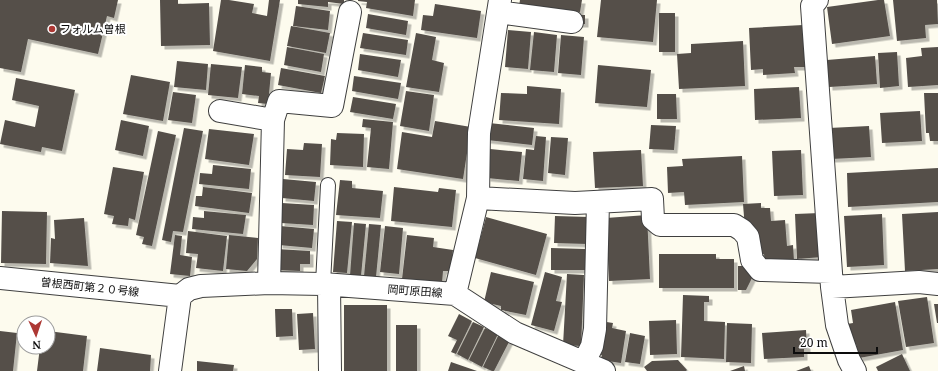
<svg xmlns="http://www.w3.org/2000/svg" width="938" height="371" viewBox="0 0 938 371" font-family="'Noto Serif','Noto Sans JP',serif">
<defs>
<filter id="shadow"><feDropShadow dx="3.5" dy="3.5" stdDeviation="0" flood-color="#0004"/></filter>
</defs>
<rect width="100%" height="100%" fill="#fdfbee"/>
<path fill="#544f4a" filter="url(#shadow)" d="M0,0H118L114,18L107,16L98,54L28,39L21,72L0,68Z
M160,0H178V4L209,3L210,45L161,46Z
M221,0H229L254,4L252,13L267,16L269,0H280L270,61L213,51Z
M298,0H344V4L328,2V7L298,4Z
M358,0H415L413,16L366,8L367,2L358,1Z
M520,0H582L580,12L519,6Z
M601,0H657L653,42L597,37Z
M878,0H884L890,36L832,44L827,7Z
M893,0H937L938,24L925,25L926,38L897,41Z
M435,4L481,11L477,38L421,30L423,15L433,16Z
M296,6L330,11L328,30L293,26Z
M659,13H675V52H659Z
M368,14L408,21L406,35L366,28Z
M579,15H585V24H578Z
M803,25L805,67H794L795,73L763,75V69L751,70L749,28Z
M291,26L330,33L326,53L287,46Z
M508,30L531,32L528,69L505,67Z
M534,32L557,35L554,72L530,70Z
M363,33L408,40L406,55L360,48Z
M416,33L436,37L432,60L444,63L439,92L406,87Z
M561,35L584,37L581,75L558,73Z
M743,41L745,86L679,89L677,54L691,53V44Z
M287,47L324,54L321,72L284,65Z
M938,47V85L908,87L906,58L922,56L921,48Z
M897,52L899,86L880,88L878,53Z
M360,54L401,60L398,77L358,70Z
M875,56L877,84L829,87L827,60Z
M177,61L208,64L206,90L174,87Z
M211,64L242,67L238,98L208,95Z
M245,65L262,67V72L271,73L268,104L258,103L259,96L242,94Z
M598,65L651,70L647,107L595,103Z
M281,68L325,76L321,93L278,85Z
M131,75L170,82L163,121L123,114Z
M354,76L401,83L398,99L352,91Z
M16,78L75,90L62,151L42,147L41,152L0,144L5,120L35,127L39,106L12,100Z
M527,86L561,89L559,124L499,120L501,93L527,94Z
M799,87L801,118L755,120L754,89Z
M406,91L434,95L429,131L400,126Z
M173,92L196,95L192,123L168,120Z
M924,93H938V141H930L929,133H926Z
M657,94H676L677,119H657Z
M353,97L396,104L393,119L350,112Z
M920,111L922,141L882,143L880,113Z
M363,119L393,122L389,169L367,167L371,128L362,127Z
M121,120L149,126L143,156L115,150Z
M435,121L471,127L463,179L397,169L402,132L432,137Z
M489,123L534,128L532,145L487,140Z
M651,125L676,126L674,150L649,149Z
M869,126L871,157L831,159L829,128Z
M184,128L203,131L183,232L173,231L171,242L162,240Z
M209,129L254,134L249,165L205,159Z
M158,131L176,135L152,246L142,244L144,237L136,235Z
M337,133L364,134L363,167L330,165L331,139L336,140Z
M536,136L546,137L543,181L523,179L526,149L534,150Z
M551,137L568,138L565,175L548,173Z
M304,143L322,144L320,177L285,175L287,149L303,150Z
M490,149L522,152L519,181L487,178Z
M641,150L643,186L595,188L593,152Z
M801,150L803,195L774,196L772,151Z
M742,156L744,202L685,205L684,192L668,193L667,167L683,166L682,159Z
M213,165L251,169L249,189L199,184L200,173L212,174Z
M113,167L144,172L135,220L129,218L128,226L112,224L114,216L104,214Z
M938,168V202L848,207L847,173Z
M283,179L316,182L314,201L282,198Z
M340,180L352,181V188L383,191L380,218L336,215Z
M203,187L252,193L249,213L195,206L196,196H202Z
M394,187L438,192L439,188L456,190L452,227L391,221Z
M282,203L314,205L313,225L281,223Z
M761,203V208H770L771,221L785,220L787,246L793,245L794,261L765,263L764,254L755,255L745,229L743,204Z
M2,211L47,212L46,264L1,263Z
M204,211L246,215L243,234L192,229L193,217L204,218Z
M938,212V269L905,271L902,214Z
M820,213L822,257L797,259L795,214Z
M882,214L884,265L847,267L844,216Z
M647,215L650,279L609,281L606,218Z
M555,216L589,217L588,244L554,243Z
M486,217L547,234L536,275L475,258Z
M84,218L88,266L50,263L51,238L55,239L54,220Z
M337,221L352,222L347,273L333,272Z
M354,223L366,224L361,276L350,275Z
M369,224L381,225L376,277L364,276Z
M280,226L314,229L312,248L279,245Z
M385,226L403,228L399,274L380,272Z
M188,231L227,236L223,271L196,268L198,254L186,253Z
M175,235L182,236L180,255L192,257L190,276L170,274Z
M229,235L258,238L257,259L247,271L226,269Z
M407,235L434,238L433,247L453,250L451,271H443L442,283L402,279Z
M551,248L586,249L585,270H551Z
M277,249L310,251V264H300V271L276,270Z
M659,254H716V259H734V288H659Z
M738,266H747L755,272L746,290H738Z
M491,272L534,282L526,315L501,310V306L484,302Z
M545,272L562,277L556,301L562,302L554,331L531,325Z
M567,274L584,275L581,346L563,345Z
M683,295L709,296V302H704V321L725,322L724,359L681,357Z
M927,297L934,343L906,347L898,301Z
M895,302L903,350L859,358L856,344L850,345L847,324L853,323L851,310Z
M934,304H938V323H937Z
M344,305H387V371H344Z
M275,309H292L293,336L276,337Z
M313,313L315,349L299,350L297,314Z
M459,314L472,321L456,354L451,352L457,340L448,336Z
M676,320L677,354L650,355L649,321Z
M600,321L613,323L612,328L626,331L621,363L601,360L602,355L594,354Z
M473,322L484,327L468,360L457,354Z
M727,323L752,324L751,363L726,362Z
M396,325H417V371H396Z
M485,328L498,334L482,367L469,360Z
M806,330L807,349H804V357L764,359L762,333Z
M0,331L17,333L13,371H0Z
M48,331L87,336L83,371H37L40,347H48Z
M630,333L645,336L640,364L625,362Z
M499,334L510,340L494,371H492L483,367Z
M100,348L151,355L150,371H97Z
M902,354L910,371H878L876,367Z
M678,360L687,370L686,371H647L644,367L652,361Z
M197,361L234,365L233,371H197Z
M451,362L477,371H448Z
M744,366L745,371H730Z
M809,366L811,371H796Z"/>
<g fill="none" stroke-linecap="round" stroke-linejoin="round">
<defs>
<path id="service" d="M323,284L328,185"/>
<path id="minor" d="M817,0L812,6L832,287L837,325L849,360L855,371
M498,12L572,22
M220,111L273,120L269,283
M273,120L279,101L332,106L350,12
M478,198L575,203L652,199L653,219L660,225H734L742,230L748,237L752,260L760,270L831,272
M0,278L180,296
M329,285L330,371
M832,287L919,282L938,284
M455,294L478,198L479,133L500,0
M584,362L592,346L595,329L598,202
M170,371L180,296L189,289L201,286L269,283L323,284L455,294L515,333L604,371"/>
</defs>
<use href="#service" stroke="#3f3f3f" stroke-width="16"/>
<use href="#minor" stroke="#3f3f3f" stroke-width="24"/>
<use href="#service" stroke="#fff" stroke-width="14"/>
<use href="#minor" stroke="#fff" stroke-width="22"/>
</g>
<circle fill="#ad3834" stroke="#fff" stroke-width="1.5" cx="52" cy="29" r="4"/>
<g text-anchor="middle" stroke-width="4" stroke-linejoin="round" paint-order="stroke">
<g font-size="11" fill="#0c0c0c" stroke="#fff" text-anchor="start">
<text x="60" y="33">フォルム曽根</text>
</g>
<g font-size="11" fill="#0c0c0c" stroke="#fff">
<text transform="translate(90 287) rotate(6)" y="4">曽根西町第２０号線</text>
<text transform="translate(415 291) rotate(4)" y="4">岡町原田線</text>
</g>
</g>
<g transform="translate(36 335) rotate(177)"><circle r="19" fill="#ffffff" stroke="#9e9e9e"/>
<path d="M0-3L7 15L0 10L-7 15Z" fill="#ad3834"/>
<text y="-6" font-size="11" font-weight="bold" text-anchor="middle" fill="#0c0c0c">N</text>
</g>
<path d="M794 347v6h83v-6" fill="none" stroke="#0c0c0c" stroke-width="2"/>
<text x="800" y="347" font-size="12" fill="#0c0c0c" stroke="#ffffff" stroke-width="3" paint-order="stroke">20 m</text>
</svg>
